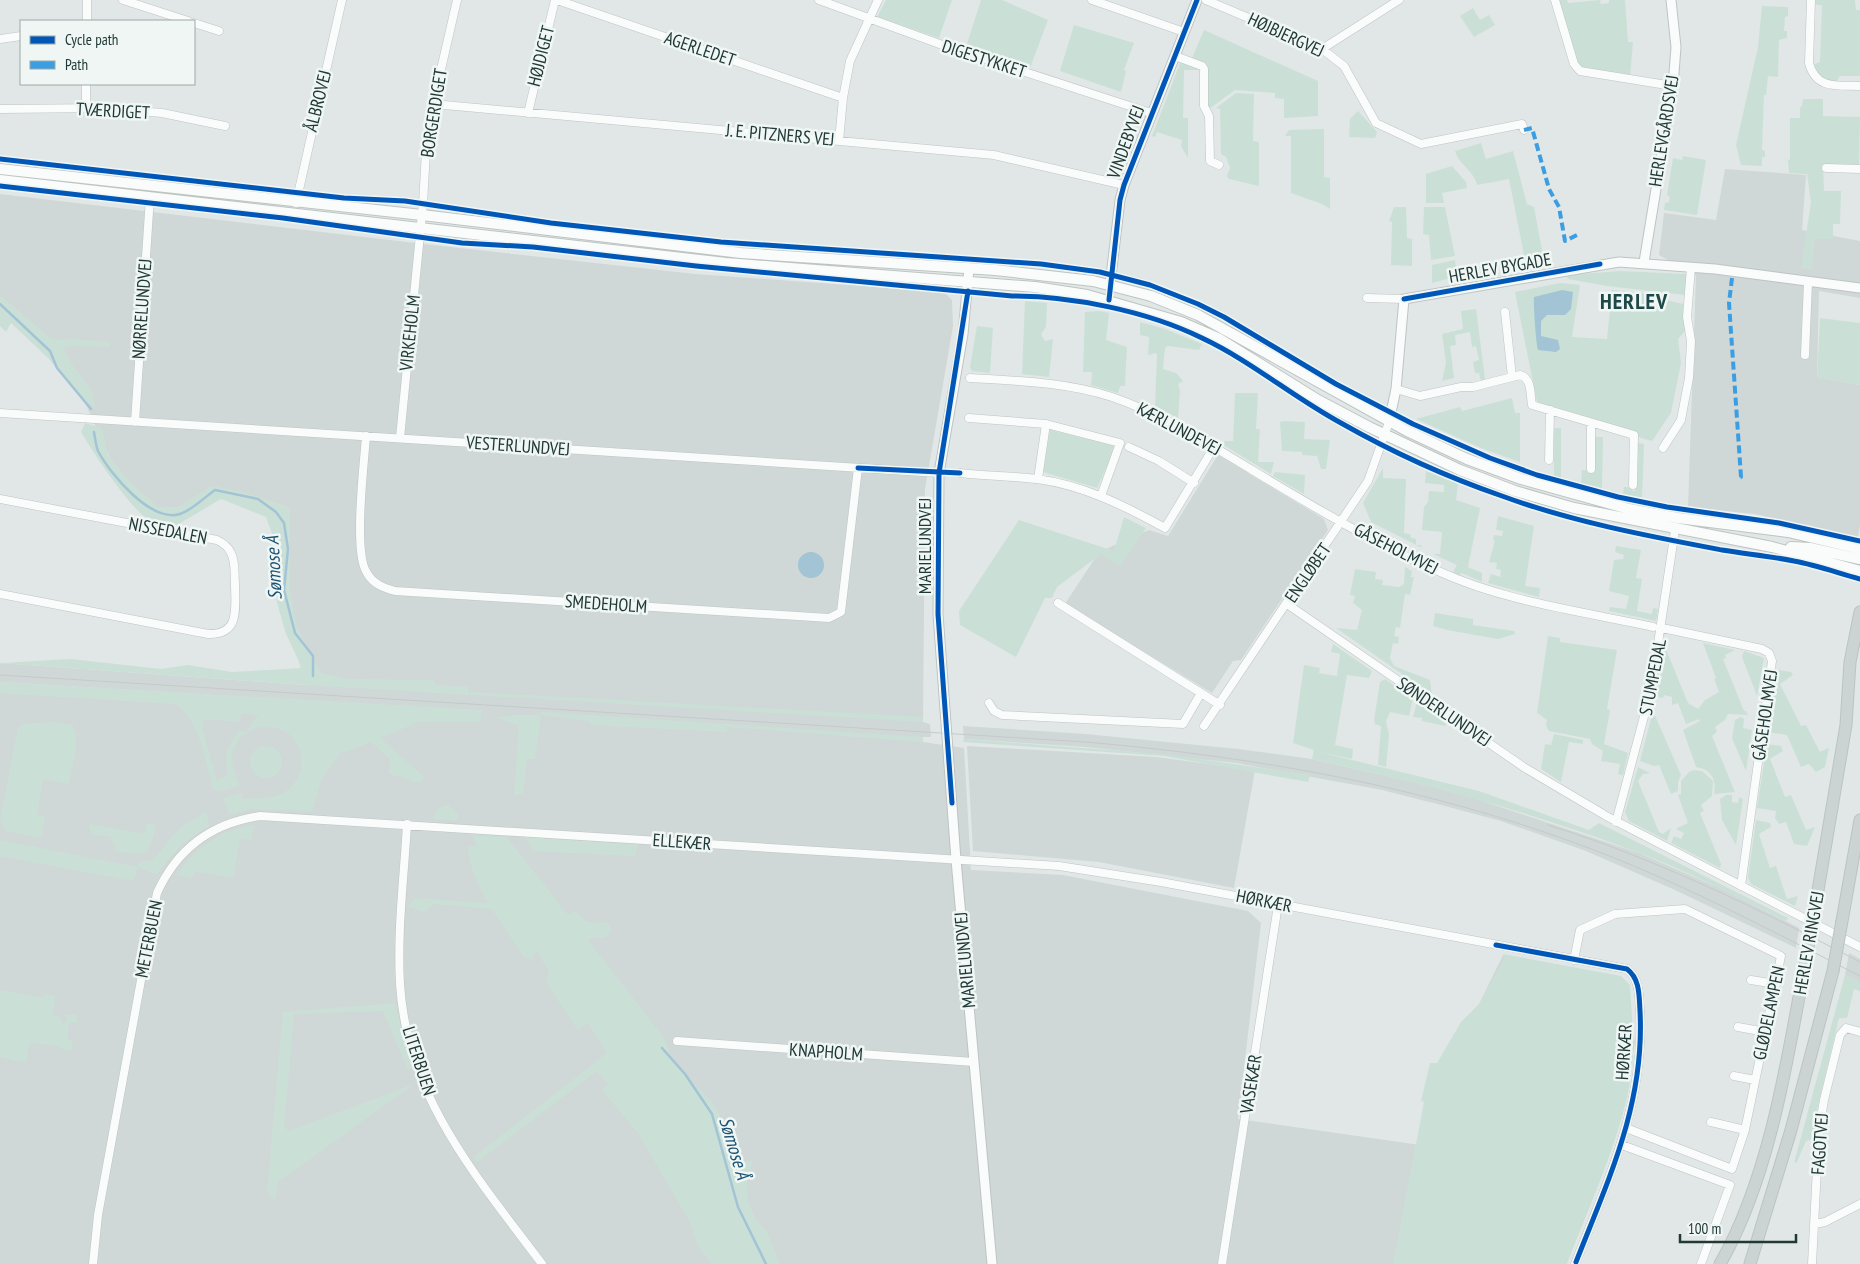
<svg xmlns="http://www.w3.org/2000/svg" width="1860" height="1264" viewBox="0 0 1860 1264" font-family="'PT Sans Narrow',sans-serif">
<rect width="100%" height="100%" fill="#e1e7e6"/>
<path fill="#cfd8d6" d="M1725,169L1806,175L1802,230L1860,241V298L1819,291L1817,377L1860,385V525L1858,537L1755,514L1688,507L1696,276L1659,255L1664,213L1716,220Z
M0,194L432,245L695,274L944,292L952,300L953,326L925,489L923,722L930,724L931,737H923V742L964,748L971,870L1063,875L1248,911L1261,923L1238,1119L1420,1145L1464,1035L1503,955L1626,981L1635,1043L1628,1081L1566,1264H0V693L283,699L0,682V663L306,685L287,621L285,506L214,487L176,510L156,512L120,480L62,352L0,299Z
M1218,455L1324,519L1328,530L1241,660L1233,661L1212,693L1065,604L1099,552L1149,530L1168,536Z
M963,726L1086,734L1238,749L1312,759L1449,790L1639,853L1724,890L1799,928L1796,948L1675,890L1586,851L1501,821L1445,806L1382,790L1236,763L1085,747L964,739Z
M967,746L1156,757L1255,770L1234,888L1099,862L973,851Z
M1849,953L1860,959V982L1845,975Z"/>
<path fill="#cae0d6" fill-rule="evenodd" d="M886,0H952L939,38L877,17Z
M981,0H1002L1048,20L1030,68L966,47Z
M1557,0H1567L1568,3L1600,0L1601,4L1609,3V0H1625L1628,42H1633L1630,77L1582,68L1578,65Z
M1814,0H1855L1856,10H1860V76H1840L1836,82C1824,80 1818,77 1813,65L1820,62L1822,5H1817Z
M1762,6L1788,7V16L1785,17L1784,31H1787V38L1779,40L1778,77L1768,76L1766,95H1764L1762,150L1765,151V157H1762V166L1741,165L1736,145L1758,47Z
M1473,8L1480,20L1489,15L1495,25L1474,37L1460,16Z
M1074,25L1134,43L1124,70L1126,71L1121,92L1060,71Z
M1204,30L1318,81V116L1284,118V99L1275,98V93L1235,90L1209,109L1207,107V66L1192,58Z
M1181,61L1200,70H1184L1183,118H1188V158L1181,146L1182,140L1157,132L1155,137L1152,136Z
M1236,93L1254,94L1253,141L1259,142V186L1229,179L1227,176L1230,168L1226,157L1221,154L1220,109L1216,108Z
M1803,99H1823V116L1860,117L1859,165H1823L1824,191H1841L1840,224H1833V239H1815L1812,270L1801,268L1811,202L1807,174L1789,173L1788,160L1790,159V118H1800V107L1802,106Z
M1358,111L1377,132L1375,138L1349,137L1350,119Z
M1324,129V177L1330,178V209L1322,204L1291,193V136H1285L1289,130Z
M1481,143L1486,159L1513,151L1527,204L1534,207L1544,261L1526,265L1509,179L1477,185C1474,171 1459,165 1455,151Z
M1683,156L1706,160L1697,215L1664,210L1665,203L1669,202L1670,197L1667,195L1673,158L1682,160Z
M1452,166L1466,182L1467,188L1442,193L1444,203H1426V174Z
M1394,207H1406L1407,238L1412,239V266L1391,265L1392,222L1389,221Z
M1424,207H1445L1455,256L1431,260L1429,235L1423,234Z
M1455,260L1456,269L1451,278L1432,283V265Z
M1620,271L1687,274L1685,295L1607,286L1568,279L1567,275Z
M1560,283L1580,285L1572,337L1607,339L1612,290L1667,296L1666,300L1683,304L1686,330L1678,339L1681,363L1671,413L1652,441L1638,437L1637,432L1537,402L1515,292Z
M0,295L50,338L61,340L76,338L81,340L110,342V347L73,346L63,348L73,366L92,391L95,408L81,398L49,359L11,323L6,332L0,326Z
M1025,301L1047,303L1046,327L1041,334L1045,341L1053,339L1049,377L1022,374Z
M1476,309L1485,379L1481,381L1479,373H1475L1473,362L1479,360L1476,346L1472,347L1470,332L1455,335L1456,345L1450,346L1454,378L1442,381L1446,363L1442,334L1463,329L1461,311Z
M1099,311L1109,313L1106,340L1127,347L1125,386H1120L1118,393L1091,385L1092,372H1083L1085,312Z
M1820,318L1860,323V385L1817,377Z
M1140,322L1165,329L1202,344L1199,350L1168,346L1165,348L1163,369L1176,373L1183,381L1178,384L1180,390L1178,418L1155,406L1157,355L1156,353L1148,355L1149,337L1140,335Z
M977,326L993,328L990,373L972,371L970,367Z
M1235,393H1258L1256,429H1260L1258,462H1274L1271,474L1222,444L1225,441H1233Z
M1512,398L1515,413H1520V462L1481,448L1416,419L1460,407L1462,411Z
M1285,421L1305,422L1304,439L1330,440L1326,469H1321L1317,456L1302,455V452L1282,451L1280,422Z
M85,423L102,428L108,455L128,480L158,507H178L212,486L247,493L290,508V592L297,628L321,673L348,679L433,680L436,685L468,687V694L470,692L923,717V722L306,685L0,663L71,659L161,669L188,665L232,672L302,668L286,634L277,603L275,581L279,567L272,534L266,517L221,499L177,525C169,524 157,523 150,520C131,511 93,452 81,432Z
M1554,428H1561V478L1554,476Z
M1050,430L1116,446L1097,488L1043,472Z
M1595,437H1603L1602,488L1581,483L1582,470L1595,471Z
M1637,443L1644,444L1642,498L1623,494L1624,487H1632V491H1635Z
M1383,468V478L1406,479L1404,533L1410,534L1411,538L1416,539V545H1421L1422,548L1371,522L1363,503Z
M1426,471L1458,484L1456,500L1480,508L1468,567L1482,573V582L1462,573L1459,575L1453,572L1457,565L1433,554H1440L1442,532L1422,530L1424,507L1428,502L1429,491L1444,492V485L1425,483Z
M1275,472L1305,475L1304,494L1273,476Z
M1498,516L1534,526L1525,586L1540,588L1539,597L1488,583L1491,574L1500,577L1501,570L1496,569L1497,563L1489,562L1495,541L1493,540L1494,535L1502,536L1503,531L1496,530Z
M1124,517L1146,528L1120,566L1101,554L1057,587L1052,598H1045L1016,657L960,625L959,611L1019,520L1114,551Z
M1616,546L1641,550L1636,578L1642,579L1637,611L1652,614L1653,608L1658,609L1656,621L1609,611L1610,607L1626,609L1629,596L1609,591L1614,560L1623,559L1624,555L1615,552Z
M1405,567L1412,571L1411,577H1414L1410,595L1405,594L1400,628L1396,627L1394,636L1399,637L1398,644L1393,643L1390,658L1394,666L1430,680L1432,695L1336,628L1357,630L1362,610L1353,603L1355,596L1350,595L1355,569L1376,572L1375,579L1383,580L1382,585L1399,587L1404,584Z
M1435,613L1473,619V625L1514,631L1515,634L1498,639L1447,630L1433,626Z
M1548,636L1560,638V642L1617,650L1607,709L1610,710L1604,744L1628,753L1623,775L1618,774L1620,764L1601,761L1603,751L1592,744L1590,739L1549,731L1546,726L1547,720L1537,713Z
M1703,643L1735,650L1725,655L1726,658L1723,659L1744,711H1746L1748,715L1728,714L1725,720L1715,727L1717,732L1712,736L1735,792L1714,794C1717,780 1711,769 1696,767L1683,730L1700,721L1699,719L1686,724L1678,703L1672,705V697L1664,695L1663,698L1657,697L1665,647L1688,703L1698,709L1705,700L1719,692L1714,679L1716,678Z
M1333,644L1372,671L1369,678L1347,675L1335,745L1353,749L1352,759L1315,751L1479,791L1589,830L1599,823L1788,918L1786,921C1738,897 1689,872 1639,853C1532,812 1423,783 1312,759L1314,750L1293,743L1304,665L1320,668L1319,673L1337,676L1340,654L1331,652Z
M1744,651L1764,658L1757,696L1742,657Z
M1778,670L1791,672L1793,675L1780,684L1801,726L1806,725L1820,752L1829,748L1825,767L1816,772L1809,764L1801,767L1787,735L1768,732Z
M1385,679L1413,699L1409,716L1390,712L1386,721L1389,735L1386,767L1378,765L1381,726L1375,724L1374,720L1380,682Z
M0,682L68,686L482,710L480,722H418L380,738L424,777L421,783C409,781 401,776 389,774L390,759L371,742L341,753L322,777L312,811L251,809L229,815L224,798L241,793L243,799C254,798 267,799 278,795C302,788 310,754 291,736C272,717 235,728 232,756C231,765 237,778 239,786L219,791L213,789C205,761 201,722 176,704L0,693ZM242,713L258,715L246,732L239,731C226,749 224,752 228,775L217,781L202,728L204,719L239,722Z
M1417,702L1447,722L1445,726L1422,721V718L1413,717Z
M1653,711L1681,775L1678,782V791L1671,794L1659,765L1654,766L1640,761Z
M541,712L923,737V742L727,727V732L591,725L588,721L541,715L535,759H527L523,793L514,796L519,725L496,718L514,715H541Z
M1741,717L1744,719L1743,728L1752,730L1746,771L1732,738L1735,720Z
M51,722L71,724C83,736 71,768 69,784L43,779L37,815L45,816L41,838L6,831L0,820L18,728L23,724Z
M1554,734L1583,740V744L1569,742L1561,782L1541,769L1545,744L1551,745Z
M964,739L1164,754L1310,775L1308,782L1164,756L963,742Z
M1767,744L1781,746L1783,751L1770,759L1785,797L1791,795L1806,830L1815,827L1807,846L1794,844L1786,822L1779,824L1775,818L1776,811L1757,808Z
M250 762a16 16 0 1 1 32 0a16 16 0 1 1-32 0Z
M1638,767L1650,773L1643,774L1638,781L1659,832L1663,834L1671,828L1667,841L1629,821L1625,812Z
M1694,770L1702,771L1713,781L1712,796L1701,805L1704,811L1700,813L1721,864L1720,868L1671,843L1674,836L1681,839L1684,833L1676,829L1677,828L1688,823L1678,795L1681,794V781L1689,772Z
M1726,795H1732V802L1738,803L1739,797L1743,799L1736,845L1722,820L1720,799Z
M448,805L458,814L457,821L433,819L438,808Z
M206,812L209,826C186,838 172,853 157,875L138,867L133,881L0,856V840L137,867L139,862L153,860L180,828Z
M1756,820L1770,823L1771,827L1759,834L1770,868L1776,866L1787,899L1798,896L1795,906L1751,884L1748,877Z
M147,823L156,825C149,857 147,856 116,851L111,837L91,834L89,824L145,834Z
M254,825L251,840L240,839L233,878L195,871L192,878L176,875C196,848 219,830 254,825Z
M472,835L506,837L568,915L575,911L587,922L608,923L612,931L605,937L587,939L664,1038L672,1062L714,1104L730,1137L731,1163L753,1161L747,1181L748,1202L755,1218L767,1232L780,1264H712L697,1244L690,1222L639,1134L602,1090L608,1084L597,1071L477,1162L474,1157L607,1053L588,1023L578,1030L546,982L549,971L536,950L532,960L524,957L492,909L435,904L424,912L408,907L415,898L488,903C479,885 469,868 468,847L477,846Z
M525,837L638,845L635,856L534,851Z
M1503,954L1621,976L1630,985C1631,1008 1634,1031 1633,1054C1631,1118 1590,1203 1567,1264H1393L1424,1102L1421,1101L1430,1063H1437L1461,1022L1479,1004L1504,960Z
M1845,975L1860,982V991L1854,989L1847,1018H1839L1817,1110L1814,1139L1806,1141L1797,1162L1794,1163Z
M0,990L43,998L44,994L55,996L53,1014L60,1018L63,1024L67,1022L65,1015L75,1014L78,1023L71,1022L68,1027V1040L72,1041L73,1049L66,1051L60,1047L30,1042L26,1063L0,1057Z
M395,1003L411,1068L408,1070L383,1011L294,1014L284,1127L289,1131L414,1084L278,1182L275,1201L267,1192L283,1012Z"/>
<path fill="#a2c4d5" d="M1562,290L1573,292L1571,309L1565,315H1547L1541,321V336L1558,340L1560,349L1556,352L1538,350C1536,344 1533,301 1534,297Z
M798 565a13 13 0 1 1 26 0a13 13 0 1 1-26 0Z"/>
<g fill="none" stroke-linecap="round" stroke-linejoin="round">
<path stroke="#a2c4d5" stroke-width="2.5" d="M0,304L50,351L57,368L91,409
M94,432C95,438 96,446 98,451C110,474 151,523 180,514C192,510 205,497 215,490L258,499L276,512L284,523L288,549L284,590L295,633L313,656V676
M662,1048L685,1074L712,1114L738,1207L766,1264"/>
<defs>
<path id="minor" d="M123,0L188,21
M557,0L843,98
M819,0L945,46L1151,113
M1092,0L1184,32
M1206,0L1322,49L1344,66L1376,123L1421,144L1522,124L1524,130
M1555,0L1574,64L1580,71L1673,86
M1811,0L1809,63C1816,90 1838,85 1860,86
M87,21V0
M194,23L219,31
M0,39L21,36
M1322,49L1399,0
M1175,56L1202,66L1204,69V106L1209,116L1210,161L1219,165
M433,104L994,155L1124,185
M86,108V84
M0,109L104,108L162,113L225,126
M528,113L555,0
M839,141L843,98L850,61L878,0
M1826,168L1860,169
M296,203L342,0
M1367,298L1404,299
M1505,312L1512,377
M1805,355L1808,282
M970,378C1017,381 1066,382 1112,397C1162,414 1207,443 1252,470C1310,505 1376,544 1438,571C1506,602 1580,611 1653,627
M1396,389L1420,396L1461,387H1473L1520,375C1532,378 1530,394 1532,405L1634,435L1633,485
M0,413L939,473
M969,418L1046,424L1120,443L1101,496
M135,422L150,197
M366,436C364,465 353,553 367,573C373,584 384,588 395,591L829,618L841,612L858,468
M400,438L423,204L426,151L433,104L457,0
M1129,447L1159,461L1194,483
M1663,448L1681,420L1689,378L1691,341L1687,317L1691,267
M1549,460L1550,410
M1591,469V423
M960,473C985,476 1012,476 1037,479C1083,485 1125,506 1165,528L1214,447
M1038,479L1046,424
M0,499L217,540C223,543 228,546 231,553C236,562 234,574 235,584C235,607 241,635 208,634L0,594
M1058,603L1220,705
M1287,604L1525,768L1603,814
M1662,628L1762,649L1769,653L1772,661L1741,886
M989,703L994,711L1002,715L1183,724L1201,693
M1204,726L1368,481L1389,422
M1606,816L1860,947
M1616,822L1651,690L1675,530
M407,824C404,877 397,931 400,984C407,1098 477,1177 542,1264
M1574,960L1580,930L1615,914L1685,909L1781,956L1745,1130L1732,1169L1626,1128
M1751,980L1776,984
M1738,1027L1766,1032
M677,1041L974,1062
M1734,1076L1755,1080
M1711,1122L1745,1130
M1622,1145L1730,1185L1701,1264
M1815,1224L1825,1222L1860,1204
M93,1264L98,1215L157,893C177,849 212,823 260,816L1059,866L1161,882L1627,969C1640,979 1639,996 1640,1011C1645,1103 1608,1180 1575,1264
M1222,1264L1278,905
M1812,1264L1819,1130L1824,1100L1840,1035L1846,1028L1860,1032"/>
<path id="tertiary" d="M1644,262L1673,86L1676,47L1671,0
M969,268L963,334L939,473L938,614L956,860L992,1264
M1110,285L1120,200L1124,185L1197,0
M1389,422L1396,389L1404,299L1619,262L1715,269L1860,288"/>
<path id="secondary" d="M0,169L422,215L741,253L995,270L1093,281L1151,296L1198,315L1407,431L1467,459L1521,479L1629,509L1678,518L1788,532L1860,549
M0,180L726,263L1035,287L1087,295L1181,322L1218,338L1318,400L1369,427L1460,470L1515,491L1574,508L1772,547L1860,571
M1791,547L1810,548L1860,559"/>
<path id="primary" d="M1815,908L1846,725L1850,662L1860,612
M1842,921L1860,820
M1720,1264C1770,1177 1788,1057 1806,958
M1750,1264L1791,1130L1833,971"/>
</defs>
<use href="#minor" stroke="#bec4c3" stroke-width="9"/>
<use href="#tertiary" stroke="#bec4c3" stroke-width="11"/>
<use href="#secondary" stroke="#bdc5c3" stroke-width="12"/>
<use href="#primary" stroke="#bbc3c3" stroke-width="13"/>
<use href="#minor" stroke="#fafbfb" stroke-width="8"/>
<use href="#tertiary" stroke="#fafbfb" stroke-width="9"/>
<use href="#secondary" stroke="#fafbfb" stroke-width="10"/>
<use href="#primary" stroke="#ccd4d3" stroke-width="11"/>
<path stroke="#c6c9c9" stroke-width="1" d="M0,675L1086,742C1257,757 1424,786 1586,847C1680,882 1770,930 1860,976
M1548,825C1657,859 1759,909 1860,962"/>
<defs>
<path id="primary-bridge" d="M1806,958L1815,908
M1833,971L1842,921"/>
</defs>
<use href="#primary-bridge" stroke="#bbc3c3" stroke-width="13" stroke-linecap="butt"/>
<use href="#primary-bridge" stroke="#ccd4d3" stroke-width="11"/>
<path stroke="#3c9ee2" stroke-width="4" stroke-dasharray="8 4" stroke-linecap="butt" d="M1524,130L1532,128L1549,189L1559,207L1565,241L1577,235
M1732,278L1729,303L1741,477H1737"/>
<defs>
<path id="cycleway" d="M0,159L344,198L405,201L551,223L721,242L1041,264L1100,272L1150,285L1198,304L1224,317L1336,384L1413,424L1490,458L1537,475L1618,497L1667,507L1779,523L1860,541
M0,186L283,218L462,243L533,247L696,266L1012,296C1072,296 1147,311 1202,338C1251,361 1293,397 1341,423C1392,452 1447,477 1502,496C1573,522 1648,536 1722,550C1746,554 1770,556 1794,561C1816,565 1838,573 1860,579
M1404,299L1600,264
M1109,300L1120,200L1124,185L1197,0
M858,468L960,473
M952,803L938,614L939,473L968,291
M1496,945L1627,969C1640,979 1639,995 1640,1011C1645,1103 1609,1178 1576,1262"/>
</defs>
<use href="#cycleway" stroke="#eff6f4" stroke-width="8"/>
<use href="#cycleway" stroke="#0057b8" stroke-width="5"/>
</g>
<g text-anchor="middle" stroke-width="5" stroke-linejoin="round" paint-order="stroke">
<g font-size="18" fill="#203937" stroke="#eff6f4">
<text transform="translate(1286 35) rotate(25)" y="6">HØJBJERGVEJ</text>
<text transform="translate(700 49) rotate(19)" y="6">AGERLEDET</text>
<text transform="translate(541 56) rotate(-76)" y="6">HØJDIGET</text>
<text transform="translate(984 59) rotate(18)" y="6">DIGESTYKKET</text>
<text transform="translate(318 101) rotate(-76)" y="6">ÅLBROVEJ</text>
<text transform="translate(113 111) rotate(3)" y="6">TVÆRDIGET</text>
<text transform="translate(434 113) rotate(-81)" y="6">BORGERDIGET</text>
<text transform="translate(1664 131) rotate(-81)" y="6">HERLEVGÅRDSVEJ</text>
<text transform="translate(780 135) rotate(5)" y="6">J. E. PITZNERS VEJ</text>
<text transform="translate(1126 142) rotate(-70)" y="6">VINDEBYVEJ</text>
<text transform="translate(1500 268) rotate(-10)" y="6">HERLEV BYGADE</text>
<text transform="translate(142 309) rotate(-86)" y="6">NØRRELUNDVEJ</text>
<text transform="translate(410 333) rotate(-84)" y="6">VIRKEHOLM</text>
<text transform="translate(1179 429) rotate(28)" y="6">KÆRLUNDEVEJ</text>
<text transform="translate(518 446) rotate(4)" y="6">VESTERLUNDVEJ</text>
<text transform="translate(168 531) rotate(11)" y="6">NISSEDALEN</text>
<text transform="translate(925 546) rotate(-90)" y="6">MARIELUNDVEJ</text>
<text transform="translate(1396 549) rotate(27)" y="6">GÅSEHOLMVEJ</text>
<text transform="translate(1308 573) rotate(-56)" y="6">ENGLØBET</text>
<text transform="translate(606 604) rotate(4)" y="6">SMEDEHOLM</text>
<text transform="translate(1653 677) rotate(-79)" y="6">STUMPEDAL</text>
<text transform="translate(1444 712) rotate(34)" y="6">SØNDERLUNDVEJ</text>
<text transform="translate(1765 715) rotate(-82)" y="6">GÅSEHOLMVEJ</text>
<text transform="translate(682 842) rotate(4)" y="6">ELLEKÆR</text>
<text transform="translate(1264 901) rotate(11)" y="6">HØRKÆR</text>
<text transform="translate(149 939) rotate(-79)" y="6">METERBUEN</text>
<text transform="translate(1809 943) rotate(-80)" y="6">HERLEV RINGVEJ</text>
<text transform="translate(965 960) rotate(-95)" y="6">MARIELUNDVEJ</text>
<text transform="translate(1769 1013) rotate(-78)" y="6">GLØDELAMPEN</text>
<text transform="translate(826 1052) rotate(4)" y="6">KNAPHOLM</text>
<text transform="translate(1624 1052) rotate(-86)" y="6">HØRKÆR</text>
<text transform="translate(419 1061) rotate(72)" y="6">LITERBUEN</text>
<text transform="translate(1251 1084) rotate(-81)" y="6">VASEKÆR</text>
<text transform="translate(1820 1144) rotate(-86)" y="6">FAGOTVEJ</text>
</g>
<g font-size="19" font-style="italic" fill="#1c5373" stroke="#eff6f4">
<text transform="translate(273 568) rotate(-93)" y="7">Sømose Å</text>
<text transform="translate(735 1148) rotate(73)" y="7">Sømose Å</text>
</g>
<g font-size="22" font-weight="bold" letter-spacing="1" fill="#1d4a48" stroke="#eff6f4">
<text x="1634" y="309">HERLEV</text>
</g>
</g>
<rect x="20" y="20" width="175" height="65" fill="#eff6f4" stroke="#9caaa8"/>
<rect x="30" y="36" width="25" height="8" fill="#0057b8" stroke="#9caaa8"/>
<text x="65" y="45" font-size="15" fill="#203937">Cycle path</text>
<rect x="30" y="61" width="25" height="8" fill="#3c9ee2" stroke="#9caaa8"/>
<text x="65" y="70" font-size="15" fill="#203937">Path</text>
<path d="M1680 1234v8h116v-8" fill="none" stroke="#203937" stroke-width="2.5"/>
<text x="1688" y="1234" font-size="15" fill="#203937" stroke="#eff6f4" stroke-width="4" paint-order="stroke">100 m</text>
</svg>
